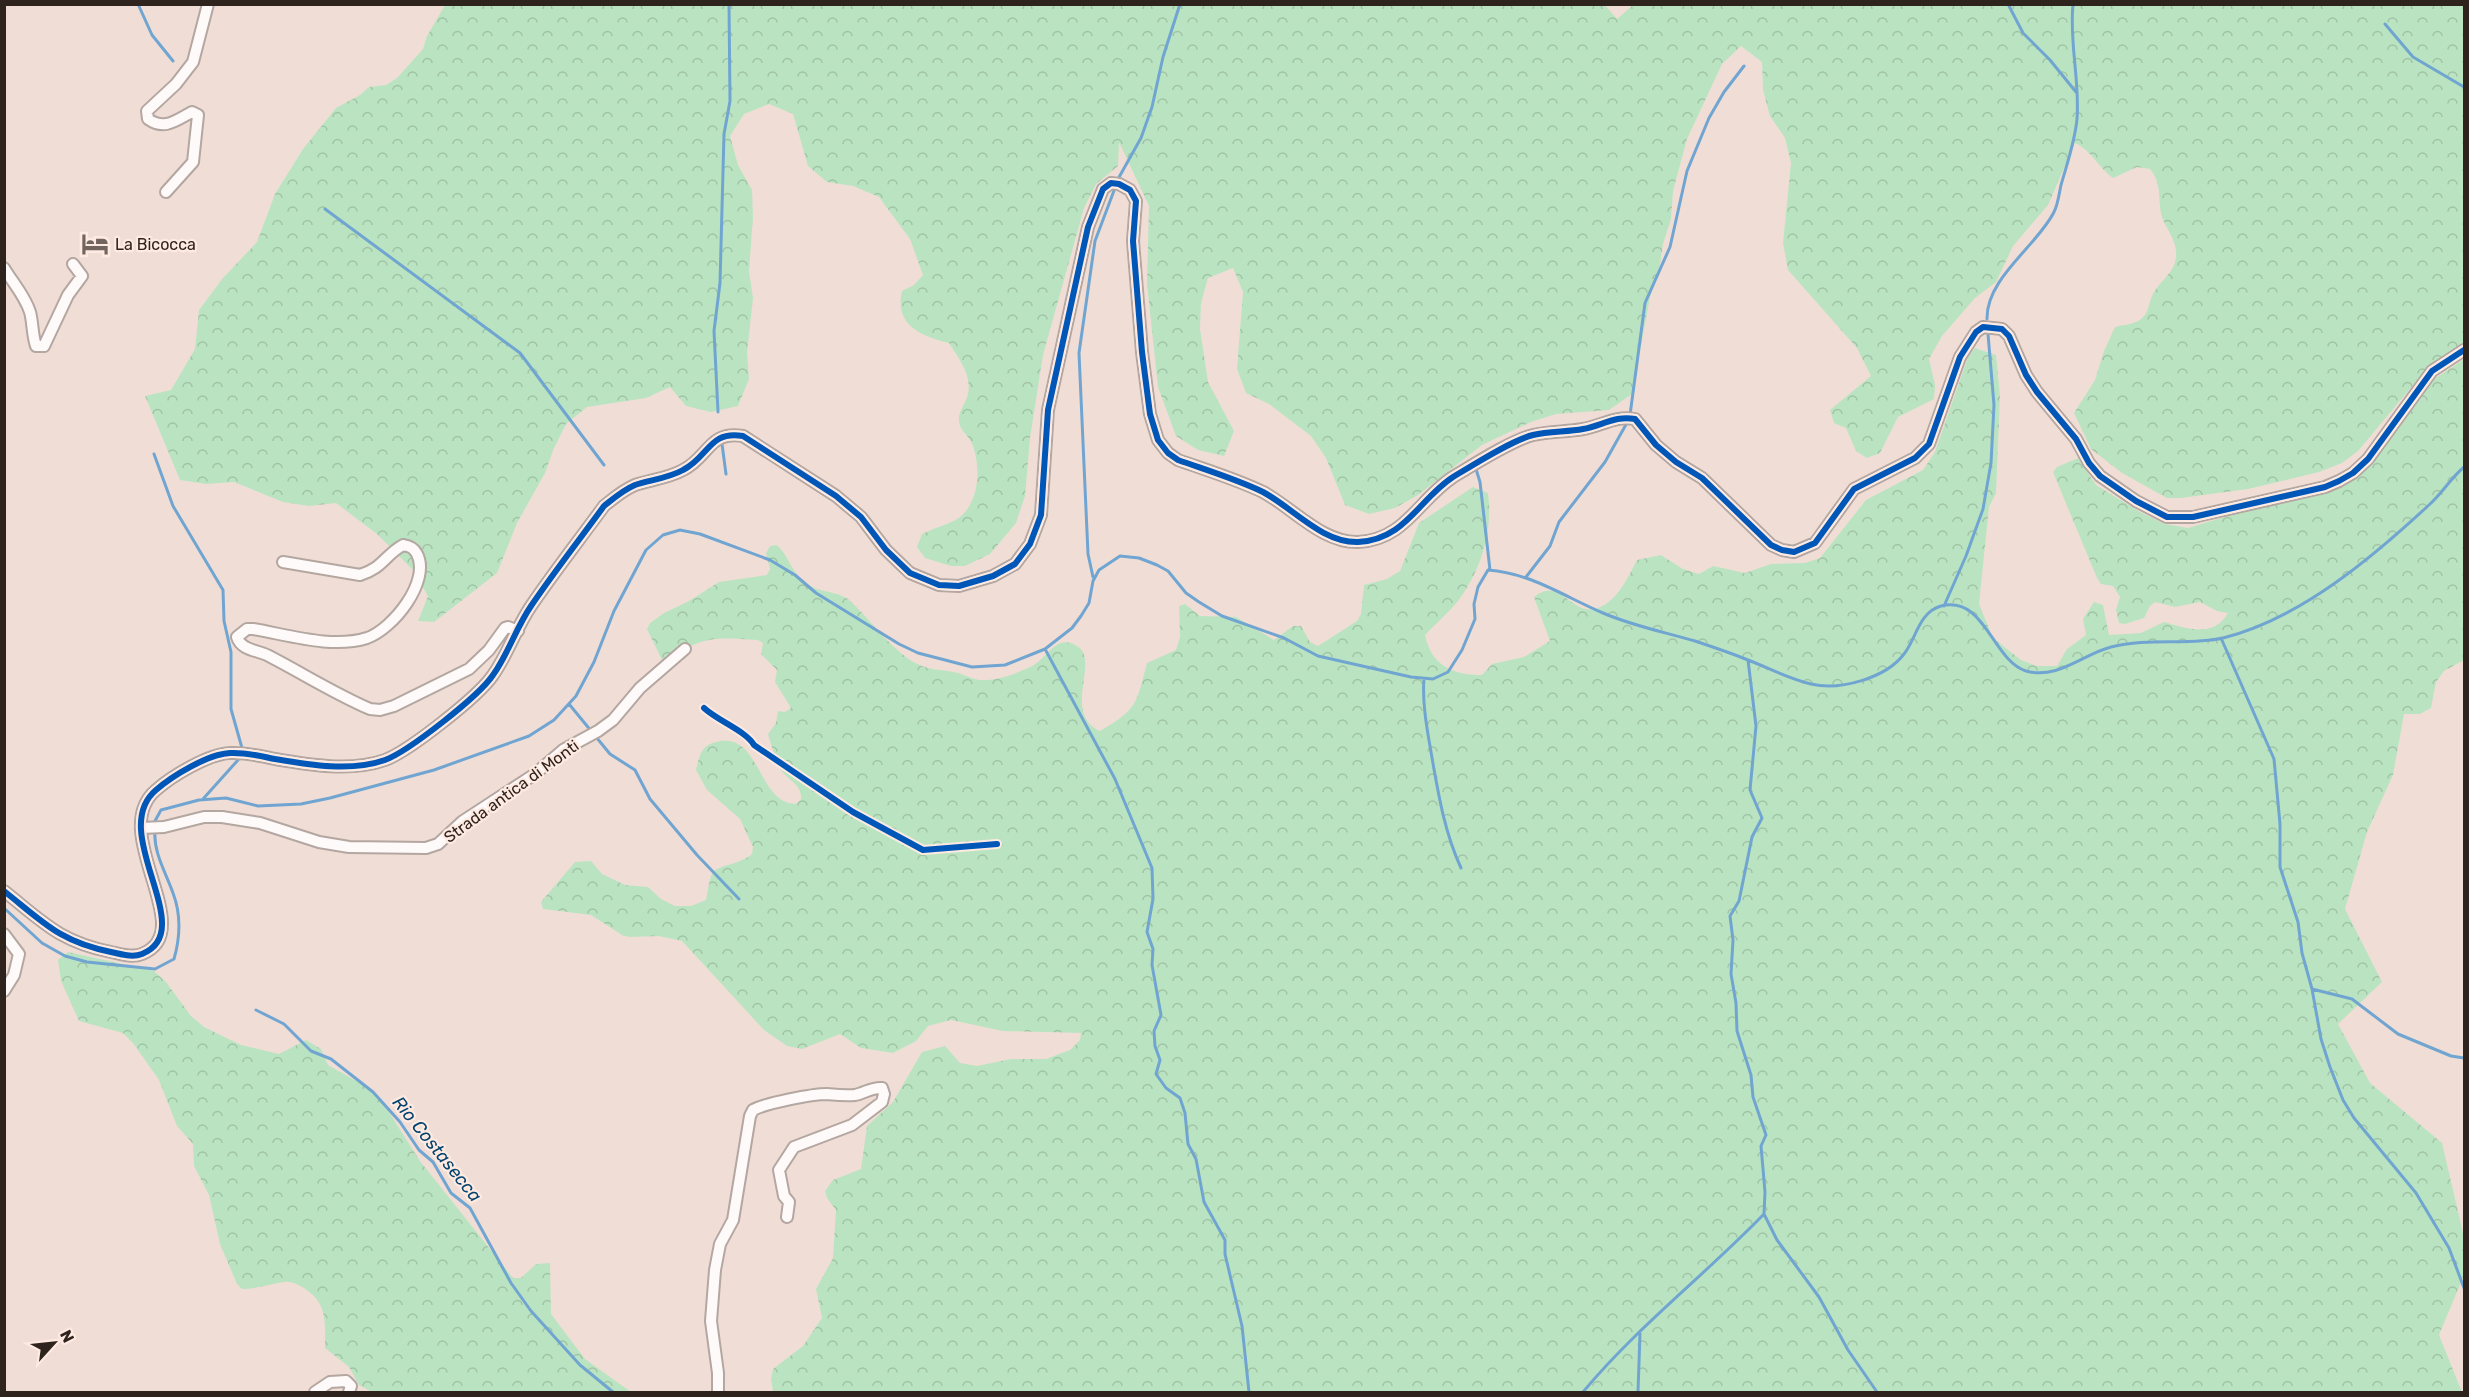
<svg xmlns="http://www.w3.org/2000/svg" width="2469" height="1397" viewBox="0 0 2469 1397" font-family="Rubik,sans-serif">
<defs>
<pattern id="forest-crowns" width="20" height="18" patternUnits="userSpaceOnUse" patternTransform="scale(1.5)"><rect width="20" height="18" fill="#bae4c1"/><path d="M2 6a3 3 0 1 1 6 0M12 15a3 3 0 1 1 6 0" fill="none" stroke="#a0c3a5"/></pattern>
</defs>
<rect width="100%" height="100%" fill="#f0ded6"/>
<path fill="url(#forest-crowns)" d="M1604,4L1617,19L1634,4L2464,5V343L2424,372L2358,451L2342,463L2319,472L2248,489L2181,498H2167L2122,473L2091,449L2074,413L2095,380L2104,351L2115,327C2123,325 2135,324 2141,319C2150,312 2148,303 2153,294C2161,279 2178,271 2176,251C2175,238 2166,229 2162,217C2157,198 2163,185 2150,169L2137,167L2113,178C2098,167 2092,151 2075,143L2048,205L2013,246L1996,282L1975,298L1942,336L1929,359L1935,385L1934,399L1898,417L1880,453L1867,458L1856,451L1846,428L1834,423L1830,410L1871,376L1857,348L1788,270L1783,243L1791,163L1785,138L1770,116L1763,90L1762,62L1741,46L1722,64L1687,139L1673,191L1671,219L1663,244L1659,271L1650,297L1632,394L1609,410L1556,414L1531,422L1482,445L1418,495L1395,508L1369,514L1345,505L1326,458L1311,436L1269,404L1246,393L1237,369L1243,292L1233,268L1208,278L1201,303L1200,329L1208,382L1234,431L1224,456L1198,450L1176,436L1158,387L1147,284L1149,206L1119,142L1118,166L1096,184L1084,208L1043,355L1030,438L1025,496L1016,523L990,554L965,566H951L925,558L917,547L922,534C933,528 949,525 960,517C980,501 981,465 972,444C969,435 959,431 959,420C958,412 966,403 968,394C972,375 959,359 949,343C921,336 894,325 902,291L914,285L923,275L910,239L879,197L853,186L827,182L808,166L793,114L769,104L744,114L730,136L738,165L752,190L753,217L749,271L753,298L747,353L749,379L738,406L711,412L686,406L670,387L646,398L587,407L566,424L554,448L545,473L517,523L497,573L434,622L418,621L428,596L413,570L377,534L336,503L309,506L283,502L234,482L206,484L180,480L145,396L171,390L195,349L199,310L223,278L257,242L275,194L303,149L336,108L360,95L369,87L386,85L397,78L423,49L427,36L445,5Z
M1975,348L1996,355L2000,396L1996,493L1989,507L1979,604L1993,638L2021,660L2037,666H2057L2067,649L2086,635L2083,619L2094,602L2103,605L2109,635L2141,633L2164,622C2186,628 2213,639 2228,613L2217,611L2200,602L2175,607L2155,602L2150,606L2144,618L2125,624L2119,623L2116,610L2120,597L2113,586L2101,584L2097,578L2053,472L2057,467L2078,458L2096,485L2140,512L2165,524L2188,528L2258,507L2338,486L2356,477L2379,452L2433,380L2464,359V660L2444,671L2436,682L2431,708L2420,714H2404L2393,775L2367,832L2345,909L2382,982L2338,1024L2370,1083L2442,1143L2464,1237V1275L2439,1335L2462,1392H773L771,1379L773,1369L803,1346L822,1318L816,1289L833,1258L836,1210L827,1198L825,1191L833,1180L861,1169L867,1126L893,1102L922,1052L945,1046L960,1063L977,1066L1011,1059H1046L1070,1050L1080,1040L1081,1033L1003,1031L951,1020L928,1026L916,1041L893,1053L861,1048L840,1034L802,1049L787,1046L764,1030L682,941L659,936L629,937L622,935L591,915L543,909L541,902L575,862L591,861L602,874L625,885L648,887L661,899L675,906H691L706,900C708,892 709,878 713,872C719,865 741,864 752,854L753,847L740,819L707,790L696,770C699,757 701,745 716,742C761,730 757,804 796,804L801,799C802,783 786,780 779,767C777,763 769,738 768,734L776,723L778,711L785,712L791,708L775,682L777,670L761,654L763,643L758,640C711,637 704,636 663,662L647,629L650,623L664,613L689,601L719,582L767,575L770,569L766,553L770,546L777,545C788,555 792,572 803,581C816,593 834,590 848,599C870,618 895,656 922,666C931,670 944,670 953,672C962,673 967,677 975,679C988,683 1011,676 1023,670C1029,668 1035,665 1039,661C1051,651 1059,635 1077,646C1101,660 1061,713 1100,731C1138,709 1136,704 1147,663L1176,650L1180,637L1179,606L1185,604L1200,616L1236,617L1274,640L1293,626H1301L1310,642L1318,646L1357,621L1361,614L1364,585L1387,579L1400,571L1419,523L1473,487L1488,493C1493,529 1482,567 1461,597C1452,610 1437,622 1425,635C1431,665 1452,675 1482,675L1492,664L1524,657L1550,641L1534,597C1566,572 1574,633 1612,599C1623,589 1630,573 1637,560L1661,555L1683,569L1699,574L1713,566L1745,573L1771,564L1805,563L1820,558L1866,500L1923,470L1935,452L1968,357Z
M68,952L154,971L166,982L191,1016L204,1027L241,1045L279,1054L306,1040L321,1049L328,1065L367,1087L380,1098L420,1161L513,1278H521L536,1264L550,1263L551,1314L585,1359L631,1392H372L359,1385L349,1367L325,1348C325,1321 328,1302 302,1287C296,1284 291,1281 284,1282C270,1284 256,1289 242,1289L237,1284L220,1244L209,1195L194,1166L193,1144L177,1126L159,1080L133,1043L123,1033L79,1021L61,981L58,960Z"/>
<g fill="none" stroke-linecap="round" stroke-linejoin="round">
<path stroke="#71a5d1" stroke-width="3" d="M138,4L152,35L173,61
M2008,4L2023,33L2050,60L2076,92
M2385,24L2413,57L2464,87
M1118,179L1141,138L1152,107L1163,57L1180,4
M325,209L520,353L604,465
M1987,319C1986,278 2038,245 2054,212C2058,204 2059,194 2061,185C2067,164 2075,141 2077,119C2080,80 2069,43 2073,4
M718,412L714,331L720,283L724,134L730,101L729,4
M1630,415L1645,303L1670,247L1687,171L1709,118L1724,92L1744,66
M722,444L726,474
M154,454L173,506L223,590L224,621L231,652V709L242,748
M1475,466L1480,482L1490,570
M1093,577L1088,554L1079,353L1095,241L1115,188
M1526,577L1550,546L1559,522L1605,462L1628,421
M1944,606L1966,556L1983,509L1991,463L1994,405L1988,334
M2221,638L2274,759L2280,824V867L2298,922L2302,953L2312,989L2321,1039L2330,1067L2343,1100L2354,1118L2416,1193L2449,1248L2464,1288
M1045,649L1115,779L1152,868L1153,899L1147,932L1153,949L1152,965L1161,1015L1154,1031L1155,1046L1160,1060L1156,1074L1166,1088L1180,1098L1185,1113L1188,1144L1196,1159L1204,1202L1225,1240V1254L1242,1326L1249,1392
M1748,660L1756,726L1750,790L1762,818L1752,837L1739,901L1730,916L1733,940L1731,974L1736,1003L1737,1031L1751,1075L1753,1097L1766,1135L1761,1146L1765,1192L1764,1214L1777,1240L1819,1297L1848,1350L1877,1392
M1424,679C1422,702 1427,729 1431,752C1438,792 1444,831 1461,868
M569,704L610,754L635,770L650,799L697,855L739,899
M203,799L238,760
M155,821L161,810L199,800L226,798L258,806L301,804L330,798L434,770L529,736L554,720L576,696L594,662L614,611L646,550L663,535L680,530L700,534L770,560L795,575L816,593L899,644L918,653L972,667L1005,665L1045,649L1072,628L1081,616L1089,603L1093,581L1099,570L1120,556L1139,558L1157,565L1168,571L1186,593L1199,602L1222,616L1284,638L1318,656L1411,677L1433,679L1448,672L1462,650L1475,619L1474,604L1478,587L1488,570C1531,573 1565,597 1603,613C1633,626 1664,632 1695,641C1713,647 1731,653 1748,660C1769,668 1789,679 1811,684C1840,691 1886,678 1904,654C1916,639 1919,612 1941,606C1985,595 1992,660 2026,671C2058,680 2083,654 2111,647C2148,637 2189,646 2223,638C2300,619 2373,557 2430,504C2442,493 2451,478 2464,467
M4,908L42,943L65,956L87,962L155,969L174,959C180,938 181,914 173,893C166,873 153,852 155,830
M2312,989L2352,999L2398,1034L2451,1056L2464,1058
M256,1010L284,1024L311,1051L331,1059L373,1092L400,1122L419,1150L433,1162L451,1193L470,1208L511,1283L531,1311L580,1365L613,1392
M1583,1392C1637,1327 1705,1275 1764,1214
M1638,1392L1640,1333"/>
<defs>
<path id="minor" d="M166,192L193,162L198,115L192,112C176,120 165,131 148,119L147,111L176,84L193,62L208,4
M4,268C13,283 25,296 30,312C33,323 32,334 36,346H44L68,295L82,276L73,264
M283,562L360,575C383,568 385,555 403,545C410,546 414,548 417,554C431,581 393,629 367,638C332,649 289,635 253,629H247L237,637C241,650 256,650 267,655C302,673 335,694 370,709L380,710L394,706L469,669L489,650L505,628L508,627L518,631
M141,828L164,827L204,817H222L260,823L319,842L349,847L426,848L438,844L463,821L535,774L563,750L598,731L613,720L640,688L685,649
M4,891C43,922 60,942 111,952C121,954 132,958 142,954C201,931 106,832 156,790C172,776 208,754 230,753C245,752 260,756 275,759C310,765 351,772 385,760C409,751 479,696 493,675C508,654 516,628 531,606C554,572 580,539 604,506C614,498 623,490 635,485C650,480 669,478 683,470C709,457 709,430 743,436L836,496L861,517L886,550L910,573L939,585L959,586L993,576L1015,564L1030,544L1041,515L1048,410L1088,227L1103,189L1111,183L1119,184L1130,190L1136,201L1133,241L1142,352L1150,414L1158,440L1168,453L1178,460C1206,470 1236,479 1263,492C1293,508 1322,543 1358,542C1405,540 1419,499 1453,477C1473,465 1512,440 1533,435C1549,431 1567,432 1583,429C1601,426 1616,415 1635,419L1656,445L1676,462L1702,478L1771,545L1782,550L1794,552L1815,543L1854,489L1915,458L1929,444L1960,357L1976,332L1983,327L2002,329L2009,336L2026,375L2037,392L2076,439L2089,463L2100,476L2136,501L2167,517H2193L2325,487L2339,481L2353,473L2368,459L2432,371L2464,350
M4,934L19,954L14,975L4,991
M315,1392L330,1382L346,1381L351,1386L349,1392
M718,1392V1373L711,1321L715,1270L720,1244L733,1220L750,1116L753,1110C766,1103 812,1094 827,1094C837,1095 845,1096 855,1095C865,1093 872,1087 882,1088L884,1094L882,1102L852,1125L794,1147L779,1170L784,1196L789,1202L787,1217"/>
</defs>
<use href="#minor" stroke="#b4a6a0" stroke-width="14"/>
<use href="#minor" stroke="#fdfaf9" stroke-width="10"/>
<defs>
<path id="cycleway" d="M704,708C718,721 746,731 754,745L853,812L923,850L997,844
M4,891C43,922 60,942 111,952C121,954 132,958 142,954C201,931 106,832 156,790C172,776 208,754 230,753C245,752 260,756 275,759C310,765 351,772 385,760C409,751 479,696 493,675C508,654 516,628 531,606C554,572 580,539 604,506C614,498 623,490 635,485C650,480 669,478 683,470C709,457 709,430 743,436L836,496L861,517L886,550L910,573L939,585L959,586L993,576L1015,564L1030,544L1041,515L1048,410L1088,227L1103,189L1111,183L1119,184L1130,190L1136,201L1133,241L1142,352L1150,414L1158,440L1168,453L1178,460C1206,470 1236,479 1263,492C1293,508 1322,543 1358,542C1405,540 1419,499 1453,477C1473,465 1512,440 1533,435C1549,431 1567,432 1583,429C1601,426 1616,415 1635,419L1656,445L1676,462L1702,478L1771,545L1782,550L1794,552L1815,543L1854,489L1915,458L1929,444L1960,357L1976,332L1983,327L2002,329L2009,336L2026,375L2037,392L2076,439L2089,463L2100,476L2136,501L2167,517H2193L2325,487L2339,481L2353,473L2368,459L2432,371L2464,350"/>
</defs>
<use href="#cycleway" stroke="#feeae1" stroke-width="10"/>
<use href="#cycleway" stroke="#0057b8" stroke-width="6"/>
</g>
<defs>
<symbol id="hotel-bare" viewBox="-9 -9 18 18"><path d="M-6-4.5h1.5V1H6V5H4.5V3h-9V5H-6ZM-4 0a1.8 1.8 0 1 1 3.6 0ZM.5 0V-2.5h3Q6-2.5 6 0Z" fill="#72645e" stroke="#feeae1" stroke-width="2.5" paint-order="stroke"/></symbol>
</defs>
<g fill-rule="evenodd">
<use href="#hotel-bare" x="76" y="225" width="38" height="38"/>
</g>
<g text-anchor="middle" stroke-width="4.5" stroke-linejoin="round" paint-order="stroke">
<g font-size="16" fill="#2e231d" stroke="#feeae1" text-anchor="start">
<text x="115" y="250">La Bicocca</text>
</g>
<g font-size="16" fill="#2e231d" stroke="#feeae1">
<text transform="translate(511 791) rotate(-36)" y="6">Strada antica di Monti</text>
</g>
<g font-size="18" font-style="italic" fill="#02436f" stroke="#feeae1">
<text transform="translate(437 1149) rotate(51)" y="6">Rio Costasecca</text>
</g>
</g>
<rect width="2469" height="1397" fill="none" stroke="#2e231d" stroke-width="12"/>
<g transform="translate(54 1343) rotate(63)" stroke="#feeae1" stroke-width="4.5" paint-order="stroke">
<path d="M0-4.5L10 22L0 15L-10 22Z" fill="#2e231d"/>
<text y="-9" font-size="16" font-weight="bold" text-anchor="middle" fill="#2e231d">N</text>
</g>
</svg>
